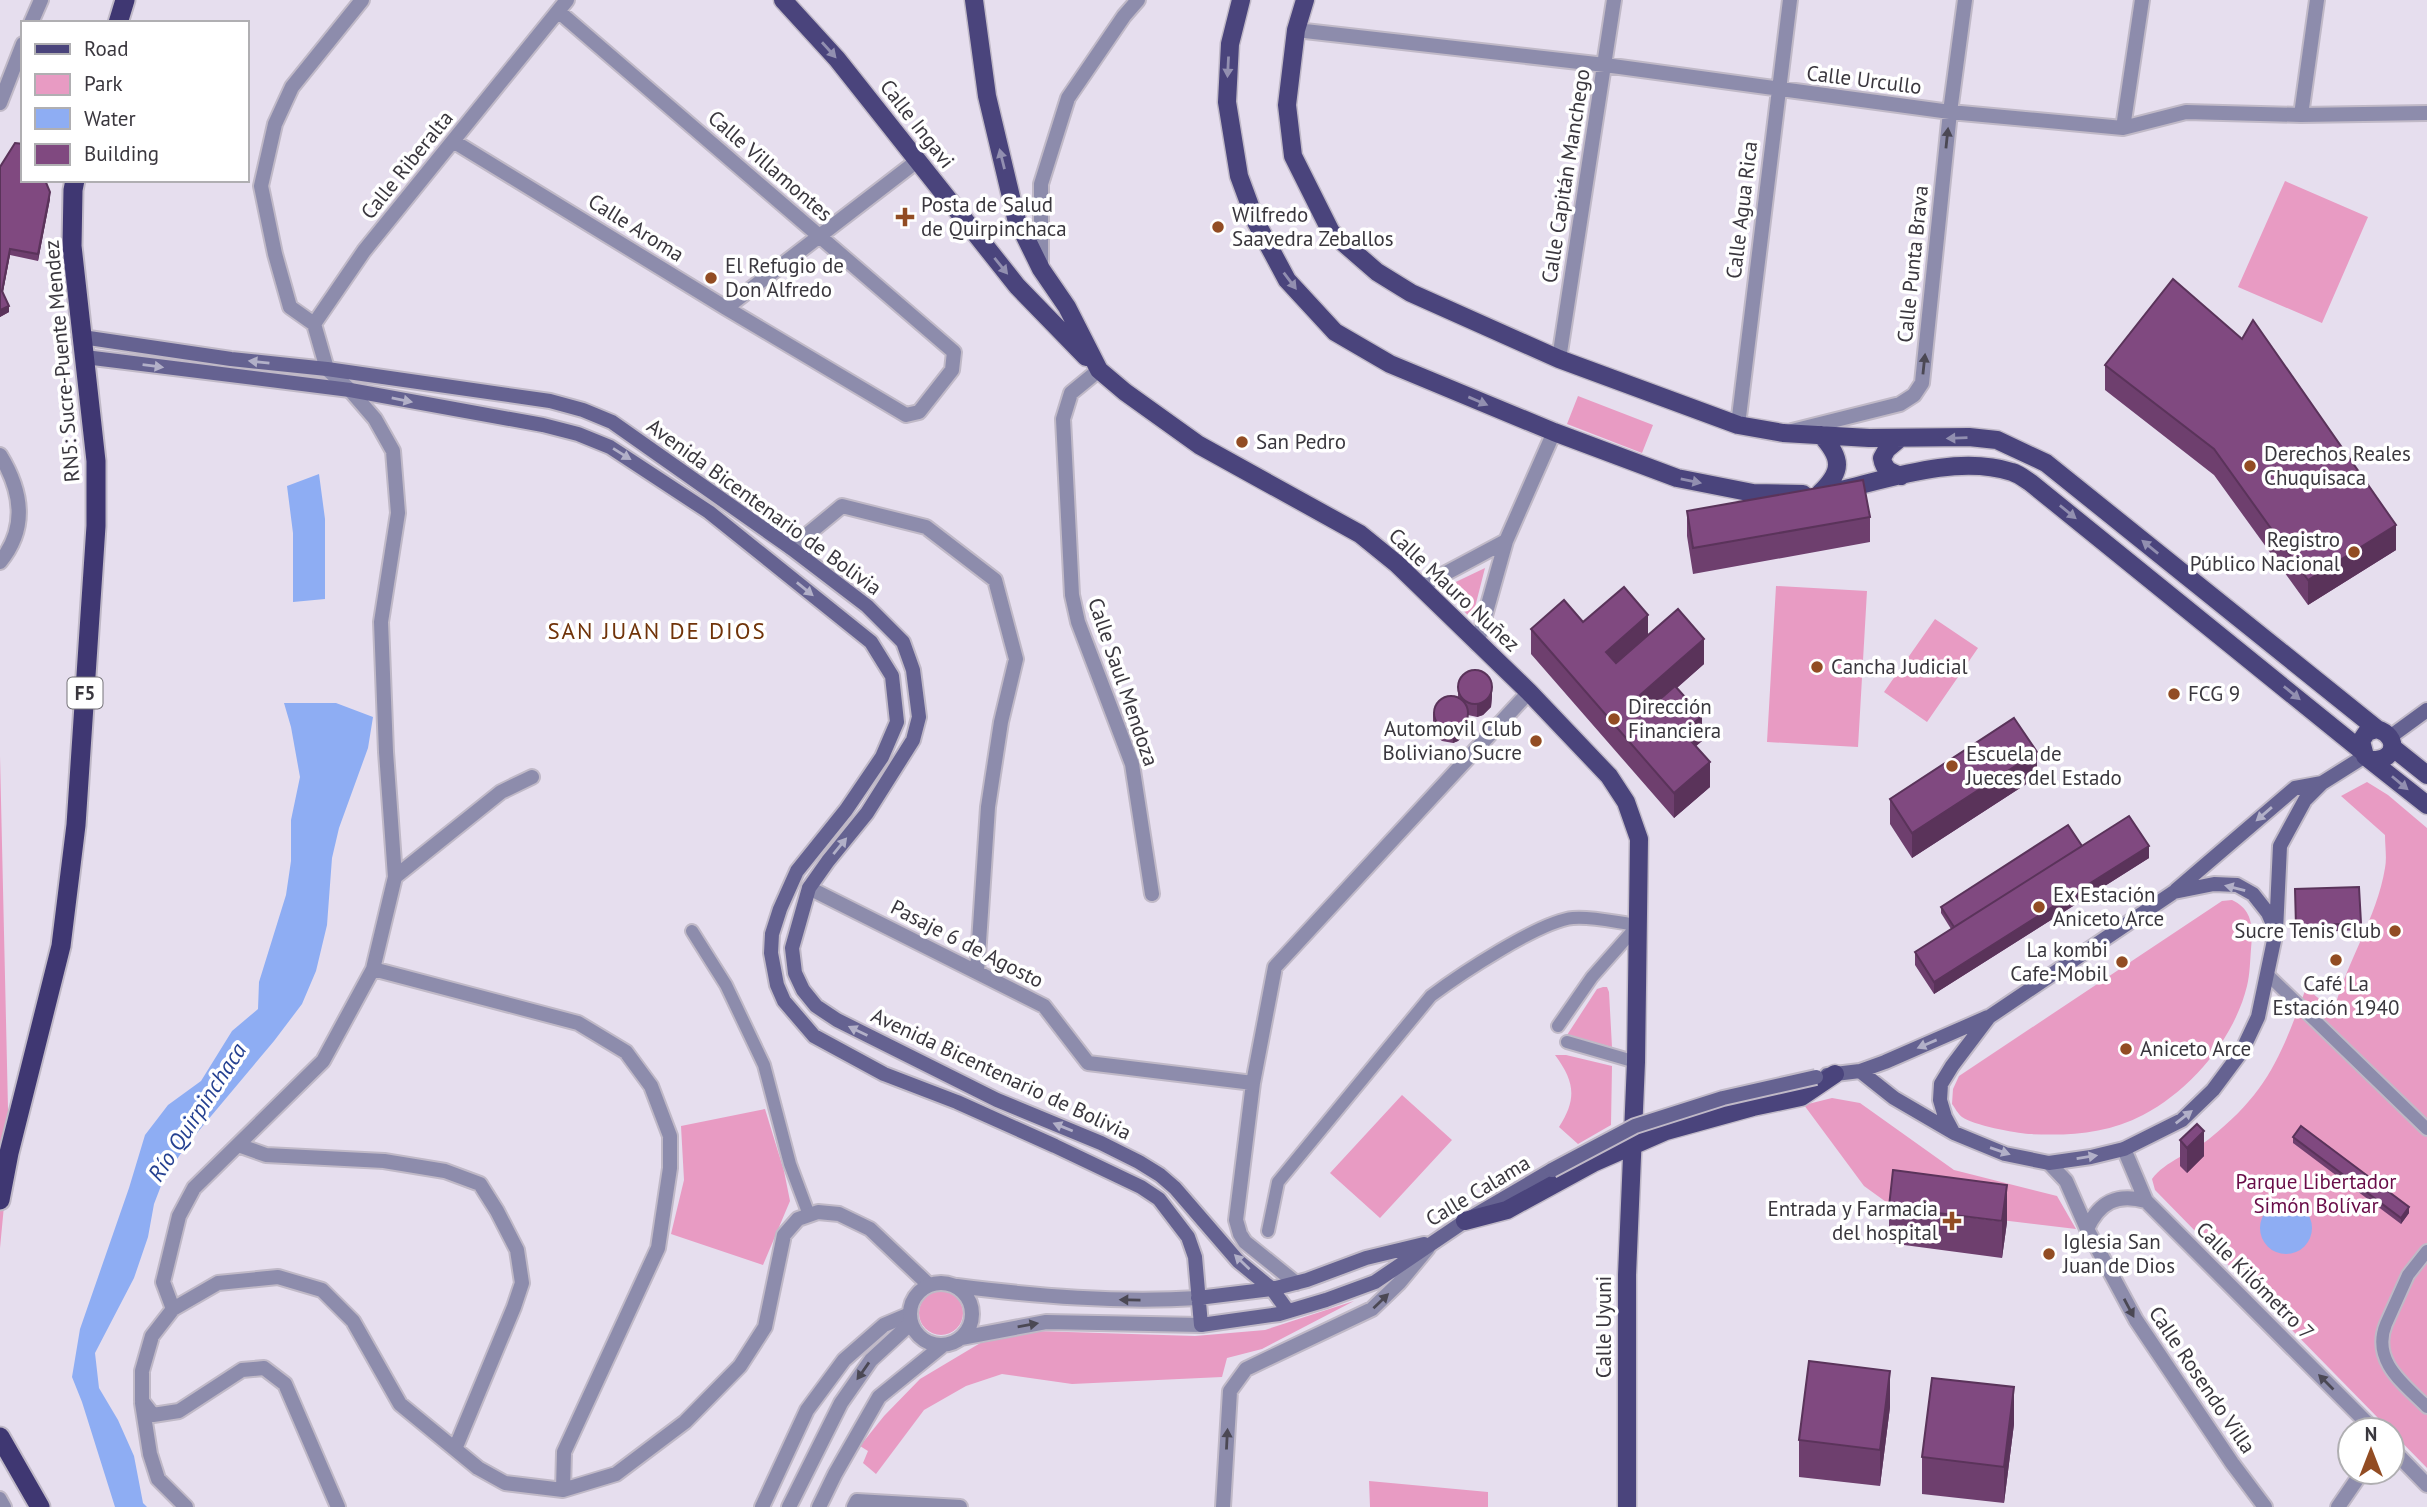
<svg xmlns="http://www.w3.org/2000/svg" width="2427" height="1507" viewBox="0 0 2427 1507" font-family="'PT Sans',sans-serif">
<rect width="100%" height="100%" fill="#e6deee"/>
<path fill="#e89bc3" d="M2285,181L2368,217L2322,323L2238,287Z
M1578,396L1653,425L1642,453L1567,424Z
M1485,568L1472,619L1441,589Z
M1776,586L1867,591L1858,747L1767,742Z
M1935,619L1978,648L1927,722L1884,692Z
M0,756L9,1153L0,1248Z
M2367,782L2388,795L2427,828V1468L2155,1190L2152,1179C2165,1161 2192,1153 2209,1139C2268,1092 2281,1056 2306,988L2334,1011C2346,962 2377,918 2385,868C2387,858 2385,846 2385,835L2341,796Z
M2232,900C2253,910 2253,927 2251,949C2250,961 2250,974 2247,986C2234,1039 2191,1090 2143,1115C2107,1134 2068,1136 2029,1134C2015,1133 1973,1125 1962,1117C1958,1114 1955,1108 1952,1104L1953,1089L1959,1076L2222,901Z
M1603,987H1607L1609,992L1612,1047L1567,1035L1597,989Z
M1555,1055H1566L1612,1066L1611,1125L1578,1144L1559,1127C1577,1099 1575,1082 1555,1055Z
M1402,1095L1452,1140L1380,1218L1330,1173Z
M1832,1098L1860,1103L1954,1170L2057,1196L2076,1229L1893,1207L1864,1186L1804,1105Z
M765,1109L784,1171L790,1201L763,1265L671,1234L684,1180L681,1126Z
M919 1313a22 22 0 1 1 44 0a22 22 0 1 1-44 0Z
M1354,1301L1262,1349L1227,1358L1222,1377L1072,1384L1002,1374L966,1386L924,1410L876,1474L863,1463L868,1451L860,1446L884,1416L920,1379L982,1342L1036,1331L1195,1336L1265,1330Z
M1369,1481L1488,1492V1507H1370Z"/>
<path fill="#8eadf3" d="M319,474L325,519V599L293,602V533L287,486Z
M284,703H336L373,717L368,748L339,828L332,858L327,925L316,971L302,1004L274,1041L186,1146L164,1178L154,1204L148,1237L134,1278L95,1353L99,1388L118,1420L134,1456L143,1503L147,1507H115L82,1402L72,1377L80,1329L129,1188L145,1135L168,1105L201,1081L232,1031L258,1009L259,982L286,895L291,861V820L300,777L291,727Z
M2260 1228a26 26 0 1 1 52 0a26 26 0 1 1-52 0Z"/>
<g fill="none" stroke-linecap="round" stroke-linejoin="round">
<defs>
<path id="service" d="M692,931L726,985L764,1065L790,1164L809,1215
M2268,975L2427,1129
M1558,1026L1592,977L1638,925
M1567,1042L1636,1062
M1268,1231L1278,1182L1431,996C1459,975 1540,921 1573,918C1592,916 1619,923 1638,925
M2427,1251L2408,1275L2386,1324C2371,1361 2404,1384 2427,1407
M0,1498L5,1507"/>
<path id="minor" d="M31,23L41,0
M1296,30L1605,65L1950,112L2123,128L2186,112L2301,115L2427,113
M0,103L23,44
M2301,115L2317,0
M2123,128L2142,0
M453,141L726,308L906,415L919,412L952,370L954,352L558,11
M1041,267V184L1068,98L1124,16L1138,0
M726,308L917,161
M314,324L364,251L567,0
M314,324L290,307L275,254L261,186L275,124L292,87L362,0
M1559,359L1614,0
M1099,370L1071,393L1063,419L1072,595L1078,622L1132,764L1152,894
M1738,425L1790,0
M1792,431L1900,404L1914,395L1922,383L1950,112L1965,0
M0,455C22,491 28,528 0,562
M791,548L842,506L926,527L995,580L1016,659L1001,722L988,807L977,972
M1420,587L1506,541
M1477,644L1506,541L1554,432
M395,877L501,792L532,777
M809,888L1044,1006L1088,1063L1253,1083
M373,969L578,1023L626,1052L651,1086L670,1136V1168L658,1248L564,1452L563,1490
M238,1145L266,1155L384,1161L445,1171L480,1184L497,1211L517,1250L522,1283L514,1307L455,1449
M2124,1149L2146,1201L2374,1430
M2049,1163L2066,1181L2087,1229L2136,1320L2232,1463L2265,1507
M2087,1229C2099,1202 2117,1193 2146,1201
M1296,1283L1245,1242L1240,1234L1236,1220L1253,1083L1275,967L1529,692
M173,1309L163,1282L179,1216L194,1188L323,1061L373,969L395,877L386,752L381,622L398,513L393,451L375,419L350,390L327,369L314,324
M142,1403L150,1454L158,1479L186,1507
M2392,1449L2427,1485
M338,1507L285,1384L264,1368L242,1370L179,1411L153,1415L142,1401V1371L152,1336L173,1309L218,1283L278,1277L322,1290L353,1321L400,1404L478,1468L505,1483L563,1490L616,1474L685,1422L740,1366L765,1327L784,1235L798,1219L818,1212L839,1214L870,1229L929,1285
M762,1507L807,1410L844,1360L884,1325L910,1314
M854,1507L857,1501L960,1507
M1223,1507L1230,1391L1246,1369L1372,1309L1399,1283L1428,1248
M2338,1507L2362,1472"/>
<path id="tertiary" d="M910 1314a31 31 0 1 1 62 0a31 31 0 1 1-62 0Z
M957,1286C1037,1296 1117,1303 1198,1298
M961,1338L1046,1322L1201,1325
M789,1507L841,1403L871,1360L911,1323
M819,1507L835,1474L879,1397L942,1346"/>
<path id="secondary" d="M82,337L231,359L327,369L550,401L583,410L612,422L791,548L867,606L903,642L913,670L919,717L913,740L867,813L828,861L809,888L792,948L795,973L803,990L816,1006L837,1020L997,1100L1101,1143L1139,1162L1160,1175L1175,1188L1238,1261L1272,1289L1288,1311
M85,357L350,390L543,425L578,434L610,447L709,512L871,642L892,676L897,722L882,757L846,810L797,871L780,909L772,934L771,953L777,985L784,1001L814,1036L884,1074L957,1102L1055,1146L1141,1187L1159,1199L1188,1237L1195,1257L1201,1325L1279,1314L1326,1300L1375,1282L1465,1221L1552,1170
M2390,737L2427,710
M2176,890L2295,788L2322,783
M1860,1071L1894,1098L1954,1133L2005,1154L2049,1163L2091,1157L2124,1149L2182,1120L2213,1090L2242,1051L2258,1017L2276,931L2280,846L2305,800L2322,783L2365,756
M1827,1075L1860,1071L1885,1062L1988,1017
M1953,1132L1945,1117L1940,1100L1941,1084L1952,1066L1989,1017L2174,892L2214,884L2237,885L2253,894L2268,913L2275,929
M1198,1298L1272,1289L1307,1280L1366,1258L1424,1244"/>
<path id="primary" d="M783,0L837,59L1017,286L1086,357
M974,0L987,96L1016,218L1041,269L1067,307L1099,370L1125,392L1199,445L1360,534L1397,564L1529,692L1609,776L1626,802L1639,839L1636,1062L1627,1275V1507
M1241,0L1230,44L1227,102L1239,176L1256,222L1287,280L1335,332L1390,364L1554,432L1677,478L1753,493L1803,494
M1305,0L1296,30L1287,105L1293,156L1331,232L1377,272L1411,293L1559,359L1738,425L1783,433L1869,438L1969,437L1997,440L2046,463L2377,729C2399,736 2397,760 2373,760
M1899,439L1887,449L1882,458C1884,470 1890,472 1901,476
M1841,490C1894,477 1959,455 2012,472C2019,474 2025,479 2031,483L2362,751
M1820,493C1843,471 1842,458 1821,435
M2377,729L2367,732L2361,741L2365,756L2427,805
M2392,747L2427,775
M1465,1221L1507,1210L1593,1163L1666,1131L1753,1107L1801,1097L1835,1074"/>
<path id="trunk" d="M118,23L125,0
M0,1200L9,1153L61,946L76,825L96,526V461L72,246L73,190L75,180
M0,1437L40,1507"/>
</defs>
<use href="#service" stroke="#c0b9c7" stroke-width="16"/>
<use href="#minor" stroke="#c0b9c7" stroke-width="18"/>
<use href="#tertiary" stroke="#c0b9c7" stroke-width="18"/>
<use href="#secondary" stroke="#c0b9c7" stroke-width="18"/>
<use href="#primary" stroke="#c0b9c7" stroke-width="21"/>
<use href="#trunk" stroke="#c0b9c7" stroke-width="23"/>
<use href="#service" stroke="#8d8cac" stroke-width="12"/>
<use href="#minor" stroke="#8d8cac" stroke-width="14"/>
<use href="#tertiary" stroke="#8d8cac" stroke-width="14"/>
<use href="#secondary" stroke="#656291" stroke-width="14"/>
<use href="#primary" stroke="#4a447c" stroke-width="18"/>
<use href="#trunk" stroke="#3f3772" stroke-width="19"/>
<defs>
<path id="secondary-bridge" d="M1552,1170L1635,1126L1723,1098L1816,1077"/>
</defs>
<use href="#secondary-bridge" stroke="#c0b9c7" stroke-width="18" stroke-linecap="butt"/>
<use href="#secondary-bridge" stroke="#656291" stroke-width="14"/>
</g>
<path fill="#6e3f6e" d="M0,167L50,199L38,261L10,255L3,292L9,312L0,317Z
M2105,365L2396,550L2308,605L2214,475L2105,390Z
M1687,511L1870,517V542L1693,574L1687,536Z
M1583,622L1648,635L1704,664L1677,688L1702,741L1696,746L1710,787L1674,818L1531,654V629Z
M1458,688L1492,696L1491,707L1483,715L1477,717L1468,715L1466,733L1458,741L1453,743L1442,741L1437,737L1433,727V714L1458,698Z
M2037,777L1912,858L1890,824V799Z
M2082,846L2149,858L1934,994L1915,965V952L1951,929L1941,913V907Z
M2359,887L2361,930L2296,933L2295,889Z
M2293,1137L2409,1213L2401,1224L2293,1143Z
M2180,1140L2204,1156L2187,1173L2180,1166Z
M1889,1207L2007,1222L2002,1258L1889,1243Z
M1890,1407L1880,1486L1799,1477V1440Z
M2014,1424L2004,1503L1922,1494V1457Z"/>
<path fill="#5a335a" d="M50,192V199L38,261V254Z
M10,249V255L2,297V291Z
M9,306V312L0,317V310Z
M2396,525V550L2308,605V580Z
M1648,615V641L1606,677V652Z
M1704,639V664L1640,720V695Z
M1492,683V696L1491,707L1483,715L1477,717V704Z
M1468,709L1466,733L1458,741L1453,743V730Z
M1702,716V741L1683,757V732Z
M2037,752V777L1912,858V833Z
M1710,762V787L1674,818V793Z
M2149,846V858L1934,994V982Z
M2204,1131V1156L2187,1173V1148Z
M2007,1185V1222L2002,1258V1221Z
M2409,1207V1213L2401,1224V1218Z
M1890,1371V1407L1880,1486V1450Z
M2014,1387V1424L2004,1503V1467Z"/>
<path fill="#804980" stroke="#5a335a" stroke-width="2" d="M15,143L23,144V180H45L50,192L38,254L10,249L2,291L9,306L0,310V167Z
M2173,279L2242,339L2253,320L2396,525L2308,580L2214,449L2105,365Z
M1863,480L1870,517L1693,548L1687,511Z
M1624,587L1648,615L1606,652L1616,663L1678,609L1704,639L1640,695L1651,707L1675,686L1702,716L1683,732L1710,762L1674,793L1531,629L1564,600L1583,622Z
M1458 687a17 17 0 1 1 34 0a17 17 0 1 1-34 0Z
M1434 713a17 17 0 1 1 34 0a17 17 0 1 1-34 0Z
M2014,718L2037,752L1912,833L1890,799Z
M2129,816L2149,846L1934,982L1915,952Z
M2068,825L2082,846L1954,927L1941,907Z
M2359,887L2361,923L2296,926L2295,889Z
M2197,1124L2204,1131L2187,1148L2180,1140Z
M2301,1126L2409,1207L2401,1218L2293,1137Z
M1893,1170L2007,1185L2002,1221L1889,1207Z
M1809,1361L1890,1371L1880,1450L1799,1440Z
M1932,1378L2014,1387L2004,1467L1922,1457Z"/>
<defs><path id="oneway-solid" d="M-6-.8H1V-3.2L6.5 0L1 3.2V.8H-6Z" transform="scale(1.75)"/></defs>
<g fill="#928fb0">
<use href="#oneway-solid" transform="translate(829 50) rotate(48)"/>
<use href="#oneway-solid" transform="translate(1228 67) rotate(93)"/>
<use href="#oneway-solid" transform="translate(1002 159) rotate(-104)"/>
<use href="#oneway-solid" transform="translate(1001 266) rotate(51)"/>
<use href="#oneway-solid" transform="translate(1290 281) rotate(53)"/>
<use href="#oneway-solid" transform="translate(1478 401) rotate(23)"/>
<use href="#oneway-solid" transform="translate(1957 438) rotate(178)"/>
<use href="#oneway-solid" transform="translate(1691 481) rotate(11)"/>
<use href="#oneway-solid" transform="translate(2068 512) rotate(39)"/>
<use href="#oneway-solid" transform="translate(2150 547) rotate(-141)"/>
<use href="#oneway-solid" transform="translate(2292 693) rotate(39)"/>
<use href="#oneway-solid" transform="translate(2400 783) rotate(40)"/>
</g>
<g fill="#4b4854">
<use href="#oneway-solid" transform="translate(1947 138) rotate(-84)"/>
<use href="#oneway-solid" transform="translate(1924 364) rotate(-84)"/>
<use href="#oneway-solid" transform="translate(1130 1300) rotate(-179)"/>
<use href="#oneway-solid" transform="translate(1381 1301) rotate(-44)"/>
<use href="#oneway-solid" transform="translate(2129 1308) rotate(62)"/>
<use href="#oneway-solid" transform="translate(1028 1325) rotate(-10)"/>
<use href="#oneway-solid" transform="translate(863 1371) rotate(125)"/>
<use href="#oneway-solid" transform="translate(2326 1382) rotate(-135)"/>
<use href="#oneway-solid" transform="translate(1227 1439) rotate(-87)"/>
</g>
<g fill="#b2b0c8">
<use href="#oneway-solid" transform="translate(259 362) rotate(-174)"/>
<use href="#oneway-solid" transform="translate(153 366) rotate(7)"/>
<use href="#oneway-solid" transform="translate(402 400) rotate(11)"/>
<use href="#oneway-solid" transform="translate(622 454) rotate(32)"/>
<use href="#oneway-solid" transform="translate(805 589) rotate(39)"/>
<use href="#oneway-solid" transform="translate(2264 814) rotate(139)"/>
<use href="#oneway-solid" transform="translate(840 846) rotate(-51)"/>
<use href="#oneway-solid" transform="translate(2235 888) rotate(-166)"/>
<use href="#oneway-solid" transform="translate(858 1031) rotate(-154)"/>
<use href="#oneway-solid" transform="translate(1927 1044) rotate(157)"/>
<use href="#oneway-solid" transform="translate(2184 1117) rotate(-38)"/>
<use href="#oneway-solid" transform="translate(1063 1127) rotate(-158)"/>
<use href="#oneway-solid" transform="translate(2000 1151) rotate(19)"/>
<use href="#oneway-solid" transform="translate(2087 1157) rotate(-9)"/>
<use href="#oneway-solid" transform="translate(1242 1262) rotate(-136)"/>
</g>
<g fill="#924c23" stroke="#fff" stroke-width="2.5">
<path d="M901.5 206.5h7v7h7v7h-7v7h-7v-7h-7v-7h7z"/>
<circle cx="1218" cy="227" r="7"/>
<circle cx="711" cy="278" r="7"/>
<circle cx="1242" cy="442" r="7"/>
<circle cx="2250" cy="466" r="7"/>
<circle cx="2354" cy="552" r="7"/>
<circle cx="1817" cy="667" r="7"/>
<circle cx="2174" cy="694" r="7"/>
<circle cx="1614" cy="719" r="7"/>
<circle cx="1536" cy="741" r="7"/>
<circle cx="1952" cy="766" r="7"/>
<circle cx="2039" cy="907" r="7"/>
<circle cx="2395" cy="931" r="7"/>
<circle cx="2336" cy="960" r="7"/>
<circle cx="2122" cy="962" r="7"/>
<circle cx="2126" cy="1049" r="7"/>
<path d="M1948.5 1210.5h7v7h7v7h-7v7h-7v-7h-7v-7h7z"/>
<circle cx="2049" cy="1254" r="7"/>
</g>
<g text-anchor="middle" stroke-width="7" stroke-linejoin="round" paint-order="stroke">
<rect fill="#fff" stroke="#757378" stroke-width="2" x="67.5" y="677.5" width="35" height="31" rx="5"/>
<g font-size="19" font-weight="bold" fill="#3a373e">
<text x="85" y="700">F5</text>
</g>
<g font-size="21" fill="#3a373e" stroke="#fff">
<text transform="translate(1864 80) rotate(7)" y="7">Calle Urcullo</text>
<text transform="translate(917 124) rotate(52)" y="7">Calle Ingavi</text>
<text transform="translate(407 165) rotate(-51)" y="7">Calle Riberalta</text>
<text transform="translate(770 166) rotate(41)" y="7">Calle Villamontes</text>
<text transform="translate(1566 176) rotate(-81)" y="7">Calle Capitán Manchego</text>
<text transform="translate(1742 210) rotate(-83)" y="7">Calle Agua Rica</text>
<text transform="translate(636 228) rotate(32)" y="7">Calle Aroma</text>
<text transform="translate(1913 264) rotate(-84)" y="7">Calle Punta Brava</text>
<text transform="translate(62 361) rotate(-95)" y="7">RN5: Sucre-Puente Mendez</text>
<text transform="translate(764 507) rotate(36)" y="7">Avenida Bicentenario de Bolivia</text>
<text transform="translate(1454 590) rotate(43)" y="7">Calle Mauro Nuñez</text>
<text transform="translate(1123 682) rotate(71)" y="7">Calle Saul Mendoza</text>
<text transform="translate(967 944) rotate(27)" y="7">Pasaje 6 de Agosto</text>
<text transform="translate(1001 1074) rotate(25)" y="7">Avenida Bicentenario de Bolivia</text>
<text transform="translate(1478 1191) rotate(-31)" y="7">Calle Calama</text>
<text transform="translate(2255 1281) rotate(45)" y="7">Calle Kilómetro 7</text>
<text transform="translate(1604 1327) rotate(-90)" y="7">Calle Uyuni</text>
<text transform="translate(2202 1380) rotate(56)" y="7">Calle Rosendo Villa</text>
</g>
<g font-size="21" fill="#3a373e" stroke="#fff" text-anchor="start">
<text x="921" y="212">Posta de Salud<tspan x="921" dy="24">de Quirpinchaca</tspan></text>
<text x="1232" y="222">Wilfredo<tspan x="1232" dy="24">Saavedra Zeballos</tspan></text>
<text x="725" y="273">El Refugio de<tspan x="725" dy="24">Don Alfredo</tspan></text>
<text x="1256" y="449">San Pedro</text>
<text x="2264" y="461">Derechos Reales<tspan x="2264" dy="24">Chuquisaca</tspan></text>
<text x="2340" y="547" text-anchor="end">Registro<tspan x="2340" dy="24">Público Nacional</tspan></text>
<text x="1831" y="674">Cancha Judicial</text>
<text x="2188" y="701">FCG 9</text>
<text x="1628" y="714">Dirección<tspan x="1628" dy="24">Financiera</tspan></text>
<text x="1522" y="736" text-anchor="end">Automovil Club<tspan x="1522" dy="24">Boliviano Sucre</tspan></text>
<text x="1966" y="761">Escuela de<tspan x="1966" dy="24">Jueces del Estado</tspan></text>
<text x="2053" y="902">Ex Estación<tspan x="2053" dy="24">Aniceto Arce</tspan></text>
<text x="2381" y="938" text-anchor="end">Sucre Tenis Club</text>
<text x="2108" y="957" text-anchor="end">La kombi<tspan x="2108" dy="24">Cafe-Mobil</tspan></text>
<text x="2336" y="991" text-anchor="middle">Café La<tspan x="2336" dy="24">Estación 1940</tspan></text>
<text x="2140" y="1056">Aniceto Arce</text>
<text x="1938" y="1216" text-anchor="end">Entrada y Farmacia<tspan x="1938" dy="24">del hospital</tspan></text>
<text x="2063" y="1249">Iglesia San<tspan x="2063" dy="24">Juan de Dios</tspan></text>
</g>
<g font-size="21" fill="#690c48" stroke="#fff">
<text x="2316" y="1189">Parque Libertador<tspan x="2316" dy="24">Simón Bolívar</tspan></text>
</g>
<g font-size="23" letter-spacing="2" fill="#703309" stroke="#fff">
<text x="657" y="639">SAN JUAN DE DIOS</text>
</g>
<g font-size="23" font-style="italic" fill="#254191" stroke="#fff">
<text transform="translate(197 1112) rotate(-57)" y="8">Río Quirpinchaca</text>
</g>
</g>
<rect x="21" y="21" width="228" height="161" fill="#ffffff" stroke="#b0afb2" stroke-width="2"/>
<rect x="35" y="44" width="35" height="10" fill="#4a447c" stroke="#b0afb2" stroke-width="2"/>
<text x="84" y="56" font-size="21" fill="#3a373e">Road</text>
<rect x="35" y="74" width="35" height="21" fill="#e89bc3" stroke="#b0afb2" stroke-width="2"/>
<text x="84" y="91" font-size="21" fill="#3a373e">Park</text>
<rect x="35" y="108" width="35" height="21" fill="#8eadf3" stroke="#b0afb2" stroke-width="2"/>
<text x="84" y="126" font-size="21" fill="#3a373e">Water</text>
<rect x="35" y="144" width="35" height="21" fill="#804980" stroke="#b0afb2" stroke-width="2"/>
<text x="84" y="161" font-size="21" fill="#3a373e">Building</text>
<g transform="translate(2371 1451)"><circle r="33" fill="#ffffff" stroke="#b0afb2" stroke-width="2"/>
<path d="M0-5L12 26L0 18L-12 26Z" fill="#924c23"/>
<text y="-10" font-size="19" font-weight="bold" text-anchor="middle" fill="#3a373e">N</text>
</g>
</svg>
